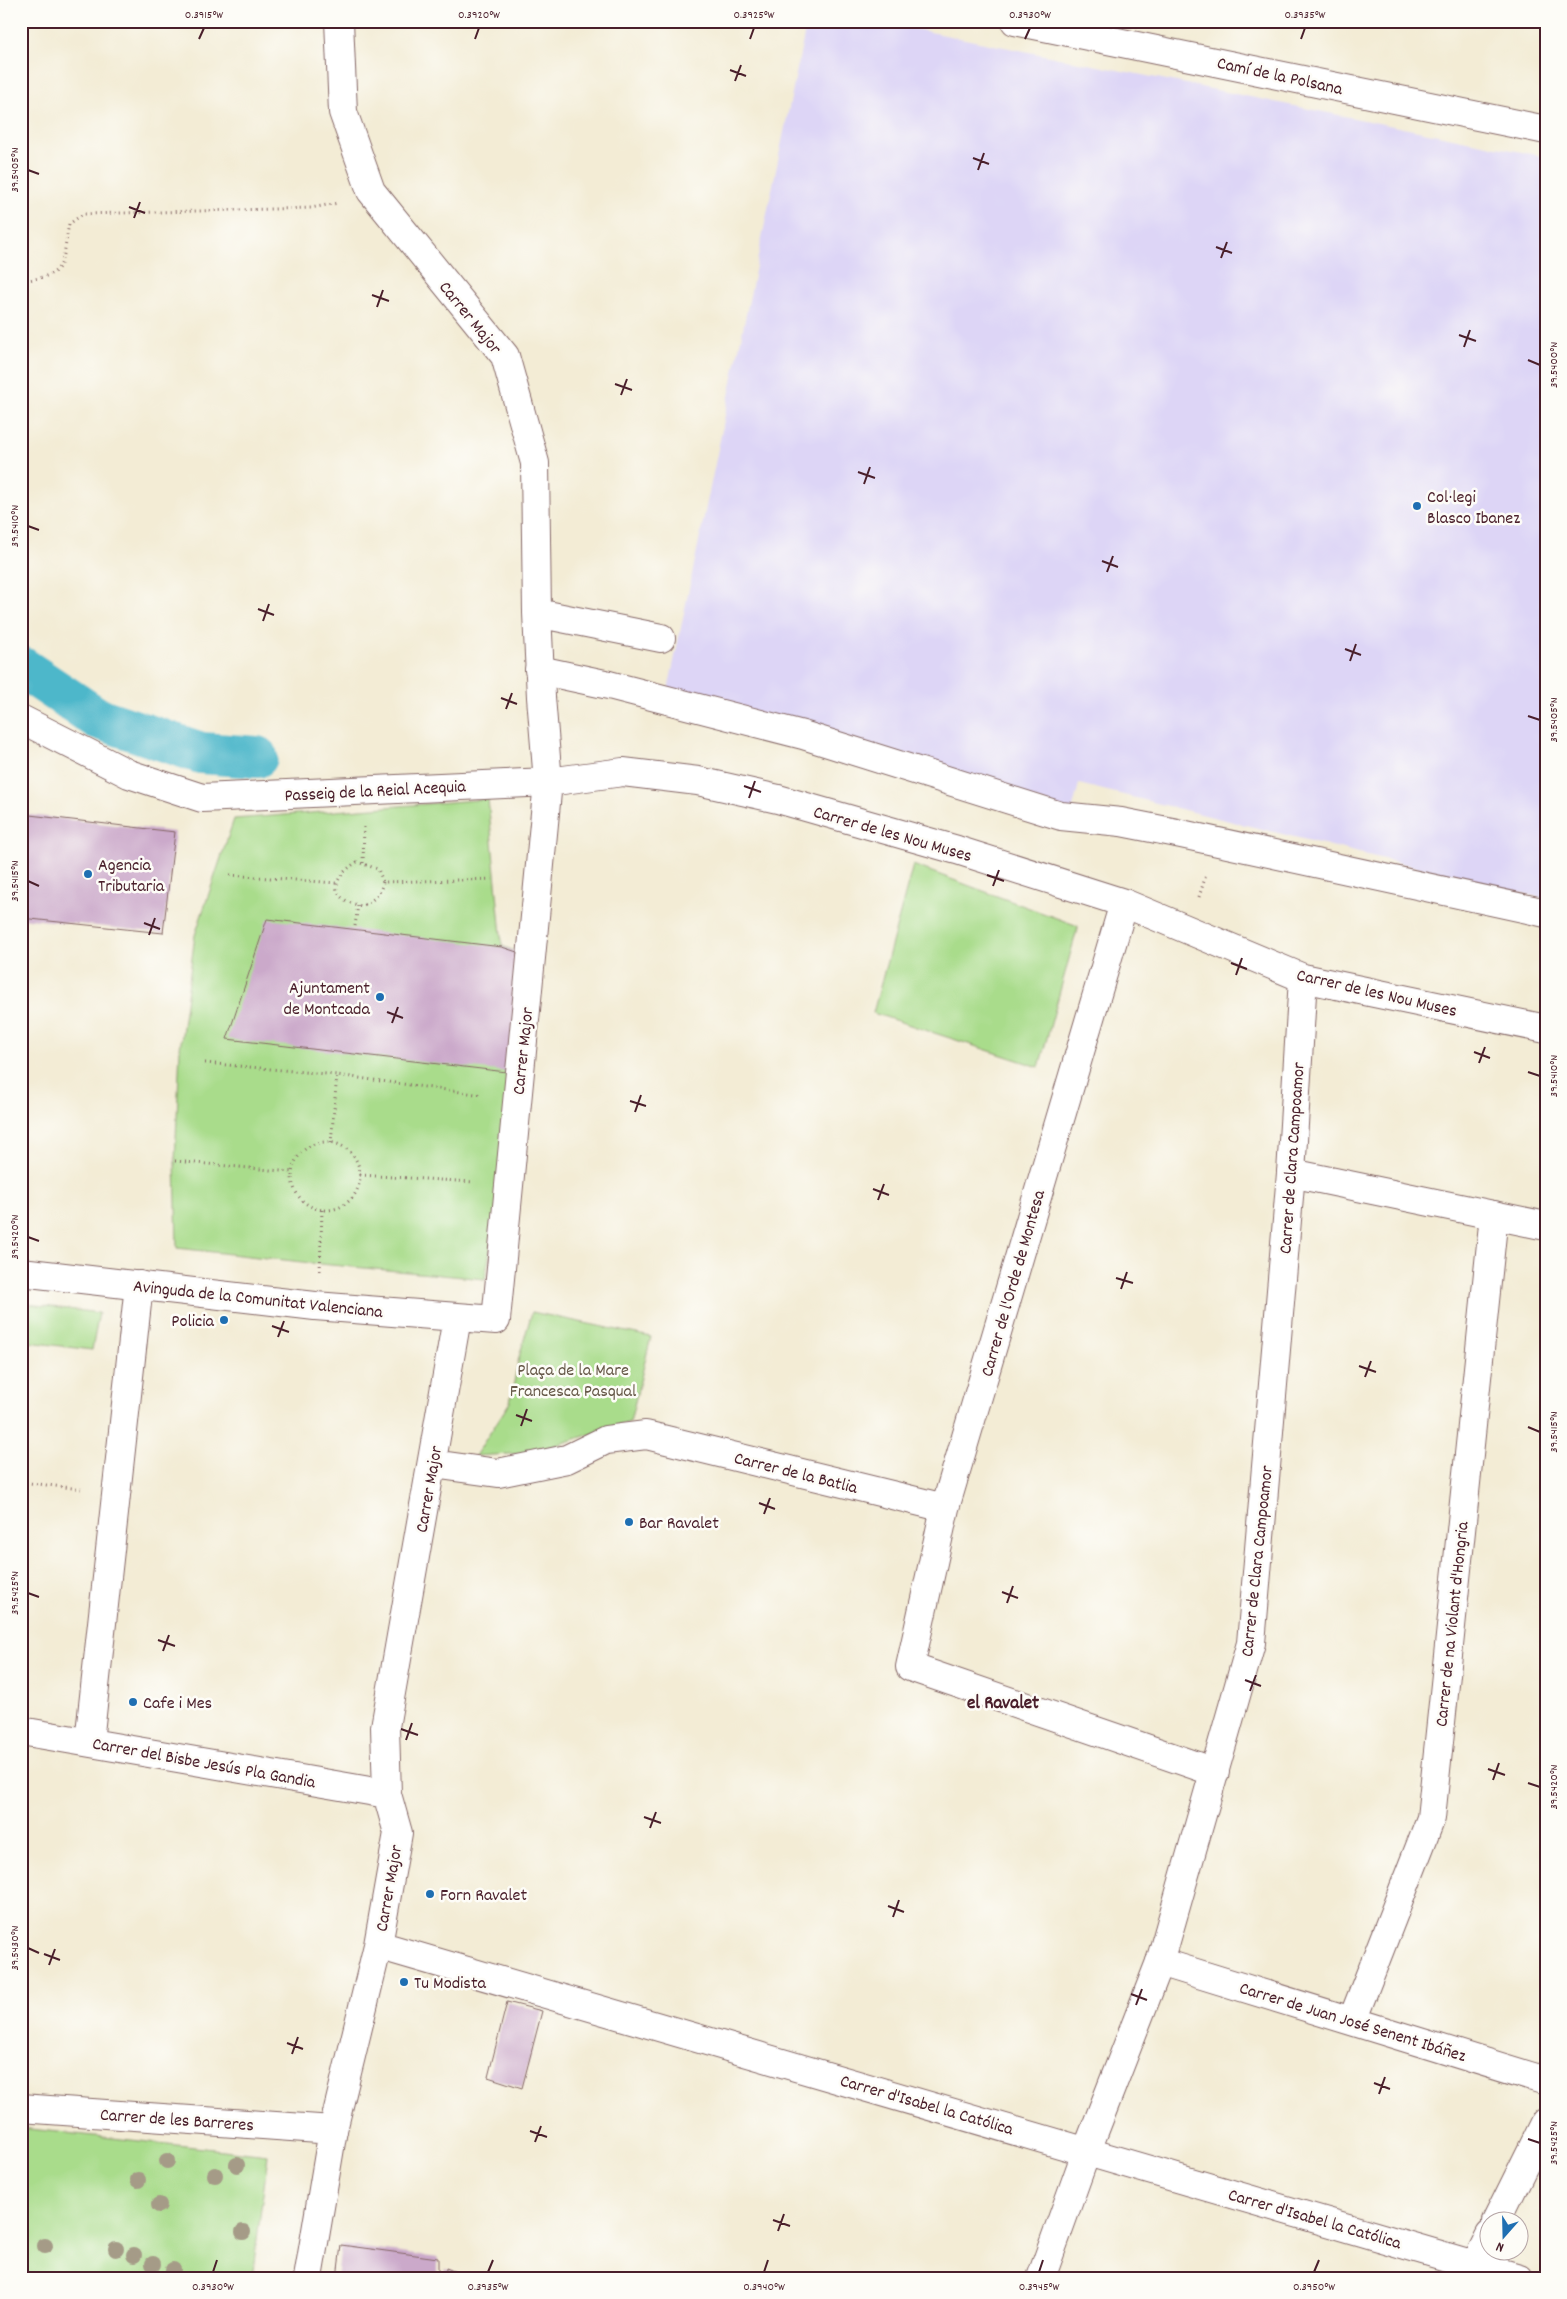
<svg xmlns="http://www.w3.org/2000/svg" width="1567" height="2299" viewBox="0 0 1567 2299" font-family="Dekko,sans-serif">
<rect width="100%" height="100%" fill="#fdfcf7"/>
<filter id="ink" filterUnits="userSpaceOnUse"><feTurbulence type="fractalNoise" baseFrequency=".02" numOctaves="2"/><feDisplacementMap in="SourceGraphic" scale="10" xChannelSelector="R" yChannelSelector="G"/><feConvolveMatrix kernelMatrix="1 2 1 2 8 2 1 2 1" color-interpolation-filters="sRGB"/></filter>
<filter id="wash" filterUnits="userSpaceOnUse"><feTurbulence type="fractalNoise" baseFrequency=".0096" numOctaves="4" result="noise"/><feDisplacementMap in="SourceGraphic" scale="20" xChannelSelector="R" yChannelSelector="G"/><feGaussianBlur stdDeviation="1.12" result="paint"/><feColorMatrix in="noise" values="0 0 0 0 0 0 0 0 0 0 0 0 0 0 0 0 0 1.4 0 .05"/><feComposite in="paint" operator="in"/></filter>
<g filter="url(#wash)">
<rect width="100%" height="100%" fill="#f3ecd5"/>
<path fill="#ddd5f6" d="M807,21H876L1546,157V899L1079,784L1072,811L668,690Z"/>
<path fill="#a9dc8b" stroke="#7a7e5b" d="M488,799L502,946L517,952L518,1044L502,1183L485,1279L320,1264L177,1248L175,1161L180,1049L195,935L234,819Z
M913,865L1078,926L1039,1067L873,1013Z
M21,1303L99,1313L92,1350L21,1341Z
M532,1312L651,1337L630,1422L530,1453L475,1456L510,1402L519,1357Z
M21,2128L268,2155L252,2278H21Z"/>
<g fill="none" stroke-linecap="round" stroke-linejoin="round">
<path stroke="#4db7ca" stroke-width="42" d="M21,667L97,718L201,753L257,757"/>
</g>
<g id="blocks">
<path fill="#cba9ca" d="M21,814L175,832L163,933L21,918Z
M267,919L502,947L517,952L515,1073L227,1039Z
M507,2002L542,2011L522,2088L488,2077Z
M341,2245L438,2258V2278H337Z
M446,2268L471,2278H445Z"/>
</g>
</g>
<g filter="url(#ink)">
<use href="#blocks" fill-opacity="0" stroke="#856766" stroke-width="1"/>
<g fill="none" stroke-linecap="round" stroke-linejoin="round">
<defs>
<path id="pedestrian" d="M539,670L609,685L803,735L1061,816L1121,822L1172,832L1546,913
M21,719L129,774L202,798L548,782
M1291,1173L1546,1226
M89,1742L139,1285
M1160,1962L1546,2081
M1352,2021L1431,1818L1494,1215
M21,2108L333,2130L308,2278"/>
<path id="minor" d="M1015,21L1546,130
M537,613L661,638
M548,782L623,772L698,781L778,799L957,850L1124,903L1303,978L1546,1029
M1124,903L945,1508L910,1667L1215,1772
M21,1272L315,1306L496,1320L548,782L541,697L537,613L535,463L505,356L371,191L343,112L339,21
M433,1464L498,1473L567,1459L606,1440L646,1435L945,1508
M21,1731L387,1794
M378,1945L1519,2278
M333,2130L378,1945L398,1833L387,1794L385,1727L457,1318
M1496,2222L1546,2121
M1475,2265L1490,2235
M1041,2278L1087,2150L1160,1962L1251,1643L1291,1173L1303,978"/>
<path id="tertiary" d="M1464,2278L1475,2265"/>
</defs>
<use href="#pedestrian" stroke="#856766" stroke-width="30"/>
<use href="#minor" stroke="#856766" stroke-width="30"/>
<use href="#tertiary" stroke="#856766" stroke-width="30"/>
<path stroke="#856766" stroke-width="3" stroke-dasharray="1 4" stroke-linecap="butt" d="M21,281C69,275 61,265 69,224L83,214L311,208L338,203
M363,863L364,826
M230,875L336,883
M383,882C380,895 374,900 362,906C328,899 330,879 357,862L378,869L383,882L496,879
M1199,897L1206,875
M355,926L358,905
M205,1063L337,1075L483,1095
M292 1176a34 34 0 1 1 68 0a34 34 0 1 1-68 0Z
M331,1143L337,1075
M175,1161L292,1172
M360,1175L474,1182
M320,1271L322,1210
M21,1482L81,1489"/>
<use href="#pedestrian" stroke="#fff" stroke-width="28"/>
<use href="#minor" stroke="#fff" stroke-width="28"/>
<use href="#tertiary" stroke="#fff" stroke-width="28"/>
</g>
<g fill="#a59b87">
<circle cx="167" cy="2161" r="8"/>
<circle cx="237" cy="2165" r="8"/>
<circle cx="215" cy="2175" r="8"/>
<circle cx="138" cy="2180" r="8"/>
<circle cx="159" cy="2205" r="8"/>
<circle cx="243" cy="2232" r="8"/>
<circle cx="45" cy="2246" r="8"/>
<circle cx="116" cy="2249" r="8"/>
<circle cx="134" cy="2255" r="8"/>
<circle cx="153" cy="2264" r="8"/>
<circle cx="173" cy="2270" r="8"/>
</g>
</g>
<path fill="none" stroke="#4a1f2b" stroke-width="2" d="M199,39L204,28M475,39L479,28M750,39L754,28M1025,39L1030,28M1301,39L1305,28M730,70L746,76M735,81L741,65M973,158L989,164M28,170L39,174M978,170L984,153M129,207L145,213M134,218L140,202M1216,247L1232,253M1221,258L1227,242M372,295L389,301M377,307L383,290M1459,335L1476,341M1464,347L1470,330M1528,360L1540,365M615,384L632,390M621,395L627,379M858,472L875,478M864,484L870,467M28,526L39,530M1102,561L1118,567M1107,572L1113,556M258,609L274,615M263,621L269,604M1345,649L1361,655M1350,661L1356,644M501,698L517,704M506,709L512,693M1528,716L1540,720M744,786L761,792M749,798L755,781M987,875L1004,881M28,881L39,886M993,886L999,870M144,923L160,929M149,935L155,918M1231,963L1247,969M1236,975L1242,958M387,1012L403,1018M392,1023L398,1007M1474,1052L1490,1058M1479,1063L1485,1047M1528,1072L1540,1076M630,1101L646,1106M635,1112L641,1095M873,1189L889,1195M878,1200L884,1184M28,1237L39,1241M1116,1278L1133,1283M1121,1289L1127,1272M272,1326L289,1332M278,1337L284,1321M1359,1366L1376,1372M1365,1377L1371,1361M516,1415L532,1421M521,1426L527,1409M1528,1427L1540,1432M759,1503L775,1509M764,1514L770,1498M1002,1592L1018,1598M28,1593L39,1597M1007,1603L1013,1586M158,1640L175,1646M163,1651L169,1635M1245,1680L1261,1686M1250,1691L1256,1675M401,1729L418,1735M406,1740L412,1723M1488,1769L1505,1775M1493,1780L1499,1763M1528,1783L1540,1787M644,1817L661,1823M650,1828L656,1812M888,1906L904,1912M893,1917L899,1900M28,1948L39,1953M44,1954L60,1960M49,1965L55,1949M1131,1994L1147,2000M1136,2005L1142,1989M287,2043L303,2049M292,2054L298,2037M1374,2083L1390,2089M1379,2094L1385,2077M530,2131L547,2137M1528,2139L1540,2143M535,2142L541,2126M773,2220L790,2226M778,2231L784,2214M213,2272L217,2260M488,2272L493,2260M764,2272L768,2260M1039,2272L1043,2260M1314,2272L1319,2260"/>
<g fill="#1f6fb2" stroke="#fdfcf7" stroke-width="2">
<circle cx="1417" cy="506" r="5"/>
<circle cx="88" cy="874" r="5"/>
<circle cx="380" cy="997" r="5"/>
<circle cx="224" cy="1320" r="5"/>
<circle cx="629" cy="1522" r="5"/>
<circle cx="133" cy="1702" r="5"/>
<circle cx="430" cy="1894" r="5"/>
<circle cx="404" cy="1982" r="5"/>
</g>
<g text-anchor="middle" stroke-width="5" stroke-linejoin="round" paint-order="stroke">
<g font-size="18" fill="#4a1f2b" stroke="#fdfcf7">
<text transform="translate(1280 75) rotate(12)" y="6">Camí de la Polsana</text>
<text transform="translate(471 317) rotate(51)" y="6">Carrer Major</text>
<text transform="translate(375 790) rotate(-3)" y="6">Passeig de la Reial Acequia</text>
<text transform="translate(893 833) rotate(16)" y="6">Carrer de les Nou Muses</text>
<text transform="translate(1377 992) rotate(13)" y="6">Carrer de les Nou Muses</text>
<text transform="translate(522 1051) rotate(-84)" y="6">Carrer Major</text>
<text transform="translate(1291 1158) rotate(-86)" y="6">Carrer de Clara Campoamor</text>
<text transform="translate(1012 1283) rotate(-74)" y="6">Carrer de l'Orde de Montesa</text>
<text transform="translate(258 1298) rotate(6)" y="6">Avinguda de la Comunitat Valenciana</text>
<text transform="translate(796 1472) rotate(14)" y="6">Carrer de la Batlia</text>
<text transform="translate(428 1489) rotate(-80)" y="6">Carrer Major</text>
<text transform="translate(1256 1561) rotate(-84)" y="6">Carrer de Clara Campoamor</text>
<text transform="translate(1451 1624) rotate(-84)" y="6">Carrer de na Violant d'Hongria</text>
<text transform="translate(204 1762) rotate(10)" y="6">Carrer del Bisbe Jesús Pla Gandia</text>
<text transform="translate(388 1888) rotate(-80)" y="6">Carrer Major</text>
<text transform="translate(1353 2021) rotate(17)" y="6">Carrer de Juan José Senent Ibáñez</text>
<text transform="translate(927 2104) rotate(16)" y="6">Carrer d'Isabel la Católica</text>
<text transform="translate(177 2119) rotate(4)" y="6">Carrer de les Barreres</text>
<text transform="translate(1315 2218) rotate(16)" y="6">Carrer d'Isabel la Católica</text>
</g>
<g font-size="18" fill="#4a1f2b" stroke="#fdfcf7" text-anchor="start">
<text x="1427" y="502">Col·legi<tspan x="1427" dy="21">Blasco Ibanez</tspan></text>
<text x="98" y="870">Agencia<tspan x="98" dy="21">Tributaria</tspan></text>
<text x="370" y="993" text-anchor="end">Ajuntament<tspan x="370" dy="21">de Montcada</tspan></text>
<text x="214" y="1326" text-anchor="end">Policia</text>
<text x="639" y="1528">Bar Ravalet</text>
<text x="143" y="1708">Cafe i Mes</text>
<text x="440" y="1900">Forn Ravalet</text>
<text x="414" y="1988">Tu Modista</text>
</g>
<g font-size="18" fill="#665848" stroke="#fdfcf7">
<text x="573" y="1375">Plaça de la Mare<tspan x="573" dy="21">Francesca Pasqual</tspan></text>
</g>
<g font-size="19" font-weight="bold" fill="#4a1f2b" stroke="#fdfcf7">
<text x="1003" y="1708">el Ravalet</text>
</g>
</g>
<rect width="1567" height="2299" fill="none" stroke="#fdfcf7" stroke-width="55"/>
<g transform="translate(1504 2236) rotate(200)"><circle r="24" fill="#fdfcf7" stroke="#b5a4a5"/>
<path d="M0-4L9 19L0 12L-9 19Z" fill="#1f6fb2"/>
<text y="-8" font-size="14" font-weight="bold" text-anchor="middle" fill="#4a1f2b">N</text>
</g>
<rect x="28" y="28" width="1512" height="2244" fill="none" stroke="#4a1f2b" stroke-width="2"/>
<g font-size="12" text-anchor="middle" fill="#4a1f2b">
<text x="204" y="18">0.3915°W</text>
<text x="479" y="18">0.3920°W</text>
<text x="754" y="18">0.3925°W</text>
<text x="1030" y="18">0.3930°W</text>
<text x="1305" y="18">0.3935°W</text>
<text transform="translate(14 170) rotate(-90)" y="4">39.5405°N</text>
<text transform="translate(1553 365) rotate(-90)" y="4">39.5400°N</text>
<text transform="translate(14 526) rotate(-90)" y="4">39.5410°N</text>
<text transform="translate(1553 720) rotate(-90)" y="4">39.5405°N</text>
<text transform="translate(14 881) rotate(-90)" y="4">39.5415°N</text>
<text transform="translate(1553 1076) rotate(-90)" y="4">39.5410°N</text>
<text transform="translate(14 1237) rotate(-90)" y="4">39.5420°N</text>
<text transform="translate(1553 1432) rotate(-90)" y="4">39.5415°N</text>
<text transform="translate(14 1593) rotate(-90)" y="4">39.5425°N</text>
<text transform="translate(1553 1787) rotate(-90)" y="4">39.5420°N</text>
<text transform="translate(14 1948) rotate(-90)" y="4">39.5430°N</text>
<text transform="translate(1553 2143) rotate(-90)" y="4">39.5425°N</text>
<text x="213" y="2290">0.3930°W</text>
<text x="488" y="2290">0.3935°W</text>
<text x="764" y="2290">0.3940°W</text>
<text x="1039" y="2290">0.3945°W</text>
<text x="1314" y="2290">0.3950°W</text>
</g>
</svg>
